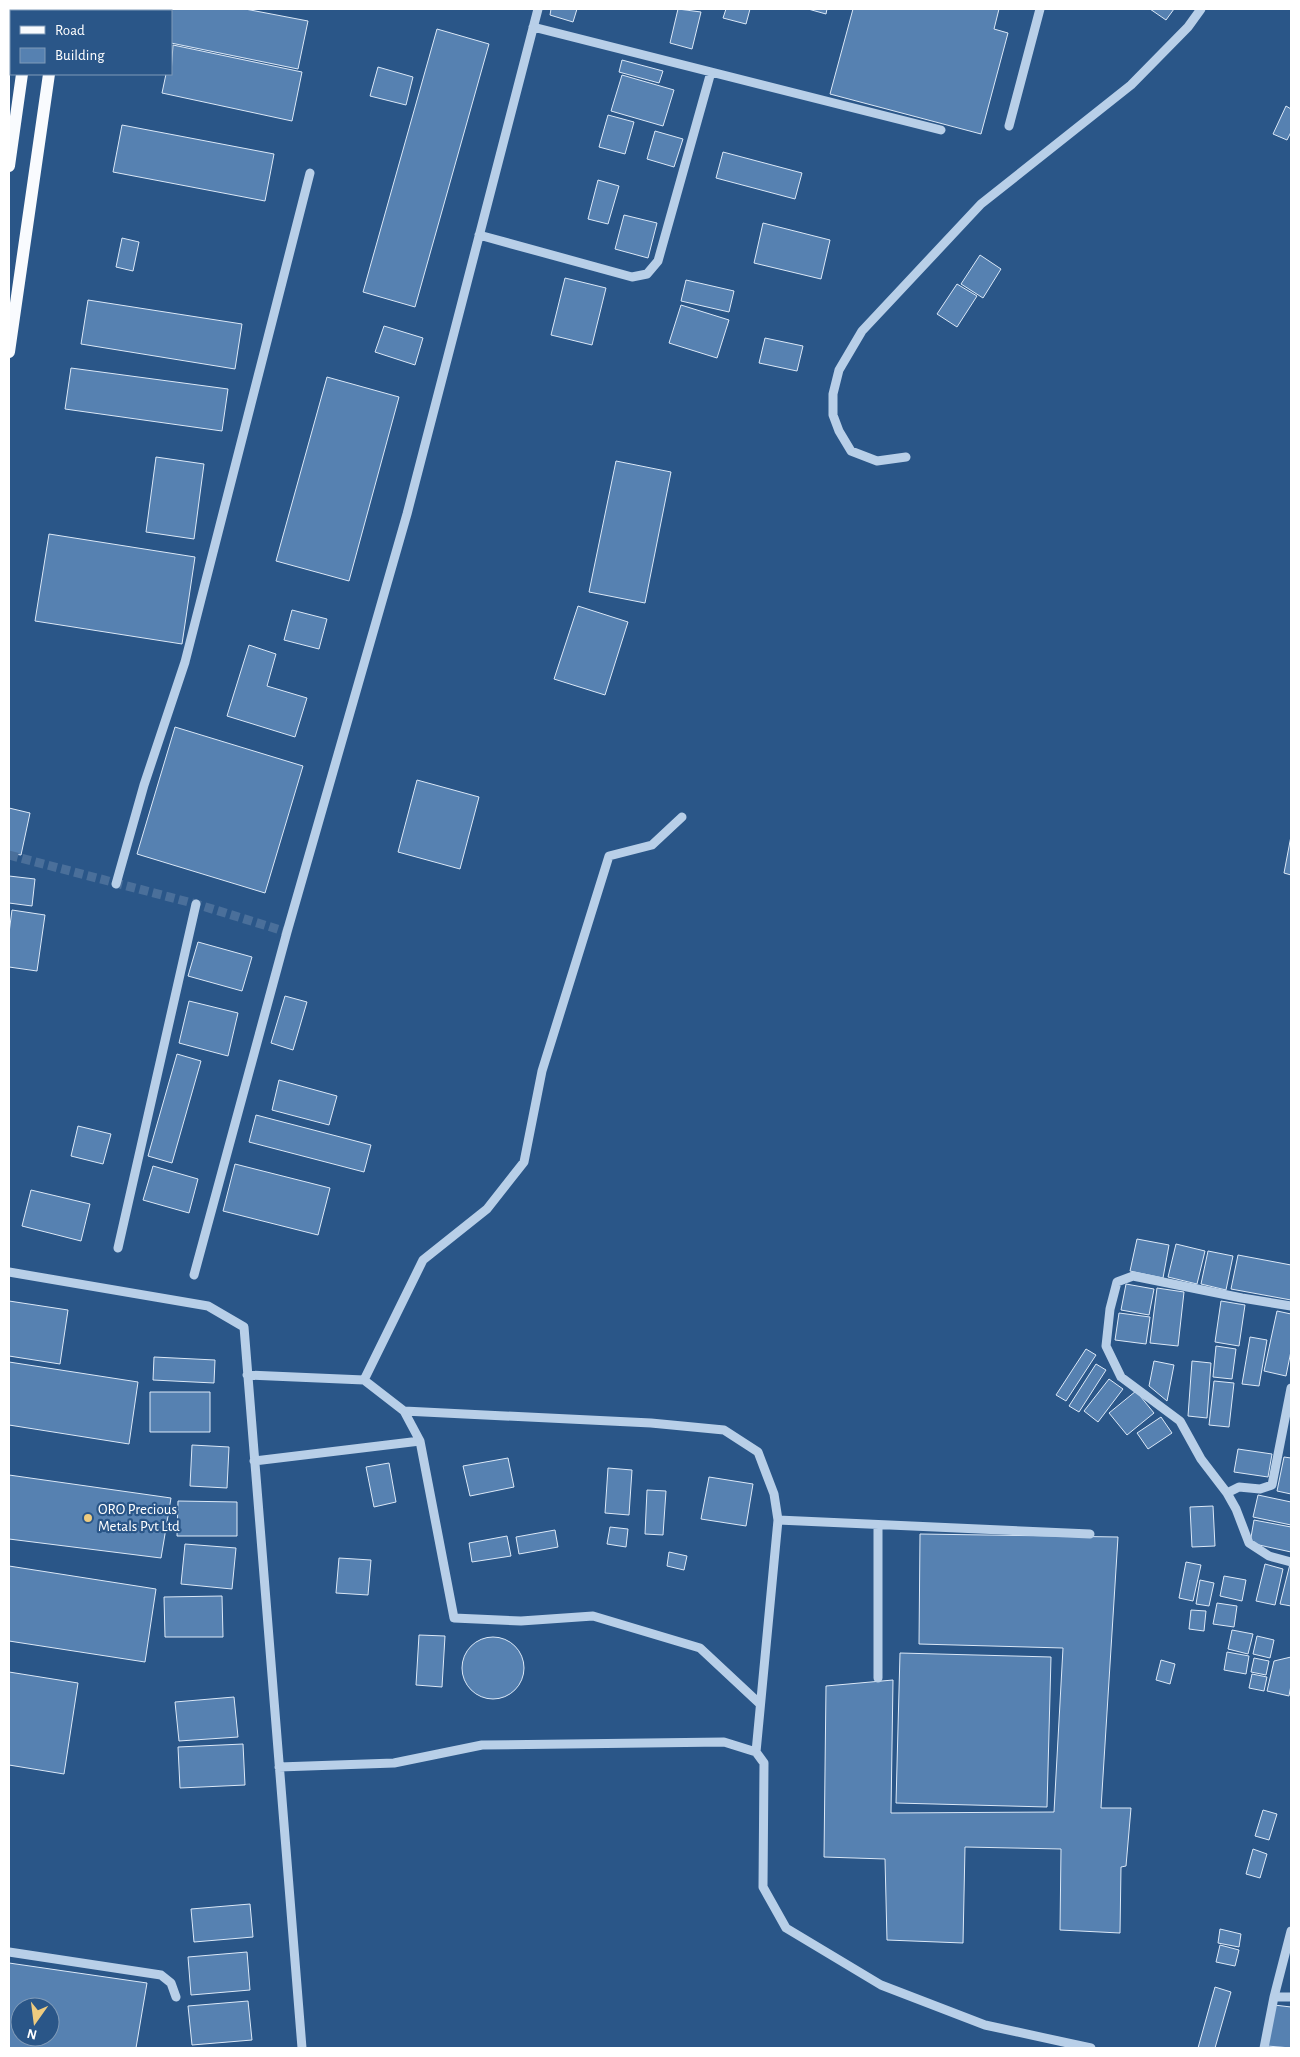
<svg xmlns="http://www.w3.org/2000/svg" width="1300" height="2057" viewBox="0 0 1300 2057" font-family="'Alegreya Sans',sans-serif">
<rect width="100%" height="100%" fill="#2a5688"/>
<path fill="#5681b1" stroke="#dbe8f7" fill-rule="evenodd" d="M111,9H245L308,21L298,69L171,43V11H111Z
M551,9H577L573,22L550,15Z
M678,9L701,12L692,49L670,43Z
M726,9H750L746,24L723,18Z
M808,9H827L826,14Z
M853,9H999L994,29L1008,33L981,134L830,94Z
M1150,9H1174L1166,20Z
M437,29L489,44L415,307L363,292Z
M173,45L302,72L292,121L162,93L166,74H171Z
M622,60L663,71L659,83L619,72Z
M378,67L413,77L406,105L370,96Z
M622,75L674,90L663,126L611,111Z
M1286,106L1291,109V132L1287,140L1273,134Z
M608,115L634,122L625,154L599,147Z
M122,125L274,154L265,201L113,172Z
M655,131L683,139L674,167L647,159Z
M723,152L802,173L795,199L716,178Z
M598,180L619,186L608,224L588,219Z
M624,215L657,223L648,258L615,249Z
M763,223L830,240L821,279L754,263Z
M122,238L139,242L133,271L116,267Z
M980,255L1001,269L983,298L961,284Z
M565,278L606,288L592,345L551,335Z
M686,280L734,291L729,312L681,301Z
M957,284L977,296L957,327L937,314Z
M88,300L242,324L235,369L81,344Z
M681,305L729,320L717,358L669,343Z
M384,326L423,338L415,365L375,352Z
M765,338L803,346L797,371L759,363Z
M71,368L228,389L222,431L65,409Z
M327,377L399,397L349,581L276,561Z
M156,457L204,464L194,539L146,532Z
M616,461L671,472L645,603L589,592Z
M49,534L195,557L182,644L35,621Z
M578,606L628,622L605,695L554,679Z
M292,610L327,619L319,649L284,640Z
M249,645L276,654L267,686L307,698L295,737L227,716Z
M175,727L303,766L265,893L137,854Z
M417,780L479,797L460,869L398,852Z
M9,808L30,813L21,855L9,853Z
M1291,836V875L1284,873Z
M9,876L35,879L32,906L9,903Z
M12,910L45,915L37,971L9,967V933Z
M198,942L252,957L242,991L188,976Z
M285,996L307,1002L293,1050L271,1043Z
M189,1001L238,1013L228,1056L179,1043Z
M177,1054L201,1061L172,1163L148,1156Z
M279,1080L337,1096L329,1125L272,1110Z
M256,1115L371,1145L364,1172L249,1142Z
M78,1126L111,1134L103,1164L71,1156Z
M235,1164L330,1188L318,1235L223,1211Z
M153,1166L198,1179L189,1213L143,1200Z
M31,1190L90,1204L81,1241L22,1226Z
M1137,1239L1169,1245L1163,1278L1130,1271Z
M1176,1244L1205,1251L1197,1284L1168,1277Z
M1208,1251L1233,1256L1226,1290L1201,1284Z
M1238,1255L1291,1265V1300L1231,1289Z
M1126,1284L1154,1289L1149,1315L1121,1310Z
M1157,1288L1184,1292L1178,1346L1150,1343Z
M9,1301L68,1310L60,1364L9,1356Z
M1221,1301L1245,1305L1239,1346L1215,1342Z
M1277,1311L1291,1314V1351L1286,1376L1264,1371Z
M1119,1313L1150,1317L1146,1344L1115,1340Z
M1250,1337L1267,1340L1259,1386L1242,1384Z
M1216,1346L1236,1349L1232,1379L1213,1377Z
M1086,1349L1096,1355L1066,1401L1056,1395Z
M154,1357L215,1360L214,1383L153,1380Z
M1154,1361L1174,1365L1167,1401L1149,1386Z
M1192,1361L1211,1363L1207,1418L1188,1416Z
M9,1362L138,1382L129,1444L9,1425Z
M1096,1364L1106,1370L1079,1412L1069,1406Z
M1109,1379L1123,1389L1098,1422L1084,1411Z
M1214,1381L1234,1383L1229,1427L1209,1425Z
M1136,1391L1154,1413L1127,1435L1109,1413Z
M150,1392H210V1432H150Z
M1161,1417L1172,1433L1148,1449L1137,1433Z
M192,1445L229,1447L227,1488L190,1486Z
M1238,1449L1272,1454L1268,1477L1234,1472Z
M1284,1457L1291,1458V1494L1277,1491Z
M508,1458L514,1487L470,1496L463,1466Z
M389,1463L396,1502L374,1507L366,1467Z
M608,1468L632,1470L629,1515L605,1513Z
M9,1475L171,1498L161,1558L9,1539Z
M709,1477L753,1484L746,1526L701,1519Z
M647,1490L666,1491L663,1535L645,1534Z
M1258,1495L1291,1502V1525L1253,1517Z
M178,1501L237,1502V1536H177Z
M1213,1506L1215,1546L1192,1547L1190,1507Z
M1254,1520L1291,1527V1552L1250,1543Z
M610,1527L628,1529L626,1547L607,1544Z
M555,1530L558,1547L519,1554L516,1537Z
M920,1534L1118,1537L1101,1808H1131L1126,1866L1121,1867L1120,1933L1060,1930L1061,1849L965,1847L963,1943L887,1940L885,1859L824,1857L826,1686L893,1680L891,1813L1054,1812L1063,1648L919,1644Z
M507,1536L511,1556L472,1562L469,1543Z
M185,1544L236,1548L232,1589L181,1584Z
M669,1552L687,1556L684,1570L667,1566Z
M339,1558L371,1560L368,1595L336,1593Z
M1186,1562L1201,1565L1193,1601L1179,1598Z
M1265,1564L1283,1569L1275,1605L1256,1601Z
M1290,1564H1291V1606L1280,1604Z
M9,1566L156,1589L145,1662L9,1641Z
M1224,1576L1246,1580L1242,1601L1220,1596Z
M1200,1580L1214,1583L1209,1606L1196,1604Z
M222,1596L223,1637H165L164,1597Z
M1217,1603L1237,1606L1234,1627L1213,1624Z
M1191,1610L1206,1611L1204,1631L1189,1629Z
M1232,1630L1253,1634L1248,1654L1228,1649Z
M419,1635L445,1636L442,1687L416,1685Z
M1257,1636L1274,1640L1270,1658L1253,1654Z
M462 1668a31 31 0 1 1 62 0a31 31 0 1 1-62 0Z
M1227,1652L1249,1656L1246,1674L1224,1670Z
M900,1653L1051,1657L1047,1807L896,1803Z
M1291,1657V1685L1289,1696L1267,1691L1274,1661Z
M1254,1658L1269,1661L1266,1675L1251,1672Z
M1161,1660L1175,1664L1170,1684L1156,1680Z
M9,1672L78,1683L64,1774L9,1765Z
M1252,1674L1267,1677L1264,1691L1249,1688Z
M234,1697L238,1737L179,1741L175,1702Z
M243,1744L245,1785L180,1788L178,1747Z
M1263,1810L1277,1814L1269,1840L1255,1836Z
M1253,1849L1267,1854L1260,1878L1246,1874Z
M250,1904L253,1937L194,1942L191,1909Z
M1220,1929L1241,1934L1239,1947L1218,1943Z
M1220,1945L1239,1950L1235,1966L1216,1962Z
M247,1952L250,1990L191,1995L188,1957Z
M9,1963L147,1983L136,2048H9ZM20,2007H50V2037H20Z
M1215,1987L1231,1992L1215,2048H1198Z
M248,2001L252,2040L192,2045L188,2006Z
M1274,2005L1291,2007V2048L1267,2046Z"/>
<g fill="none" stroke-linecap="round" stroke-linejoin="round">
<path stroke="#4a6f9a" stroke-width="9" stroke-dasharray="9 4.5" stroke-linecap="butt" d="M9,855L196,904L287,932"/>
<path stroke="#b8cfe8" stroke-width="9" d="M533,27L941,130
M1009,126L1040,9
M479,235L632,277L647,274L658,261L711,72
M906,457L877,461L851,451L839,431L833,415V394L839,370L862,331L981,204L1131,85L1188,27L1201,9
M116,884L144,785L185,662L310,173
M118,1248L196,904
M9,1272L208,1306L244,1327L302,2048
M194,1275L287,932L407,514L538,9
M1291,1306L1242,1298L1133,1276L1117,1282L1110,1309L1106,1346L1121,1377L1180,1421L1201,1459L1227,1493L1236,1509L1249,1543L1269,1556L1291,1562
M247,1375L364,1380L404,1411L420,1441L254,1461
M364,1380L423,1260L487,1209L524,1162L542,1071L609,856L652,845L682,817
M404,1411L651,1423L724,1430L758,1452L774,1494L778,1520L756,1752
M420,1441L454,1618L521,1621L593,1616L700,1648L760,1704
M1227,1493L1239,1487L1260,1489L1272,1485L1291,1388
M778,1520L1090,1534
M878,1678V1525
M279,1767L394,1763L482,1745L724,1742L756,1752L764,1763L763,1887L786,1928L881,1985L985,2025L1091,2048
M9,1952L161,1975L171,1983L176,1997
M1274,1997H1291
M1264,2048L1274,1997L1291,1931"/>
<path stroke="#f9fbfe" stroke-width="12" d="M31,11L32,9
M58,11V9
M9,166L22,74
M9,352L49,74"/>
</g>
<circle fill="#eecb7f" stroke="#2a5688" stroke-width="2" cx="88" cy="1518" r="5"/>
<g text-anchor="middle" stroke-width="4.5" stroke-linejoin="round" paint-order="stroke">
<g font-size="15" fill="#fff" stroke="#2a5688" text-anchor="start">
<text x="98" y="1514">ORO Precious<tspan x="98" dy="17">Metals Pvt Ltd</tspan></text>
</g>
</g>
<rect width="1300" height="2057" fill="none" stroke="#ffffff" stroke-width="20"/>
<rect x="10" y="10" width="162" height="65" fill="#2a5688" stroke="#7f9ab8"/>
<rect x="20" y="26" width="25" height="8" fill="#f9fbfe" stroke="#7f9ab8"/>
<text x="55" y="35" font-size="15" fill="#ffffff">Road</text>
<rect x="20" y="48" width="25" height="15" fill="#5681b1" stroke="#7f9ab8"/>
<text x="55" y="60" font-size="15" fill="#ffffff">Building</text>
<g transform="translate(35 2022) rotate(194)"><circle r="24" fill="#2a5688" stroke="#7f9ab8"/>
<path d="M0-4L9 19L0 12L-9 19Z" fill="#eecb7f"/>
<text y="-8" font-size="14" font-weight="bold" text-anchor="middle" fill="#ffffff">N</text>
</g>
</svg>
